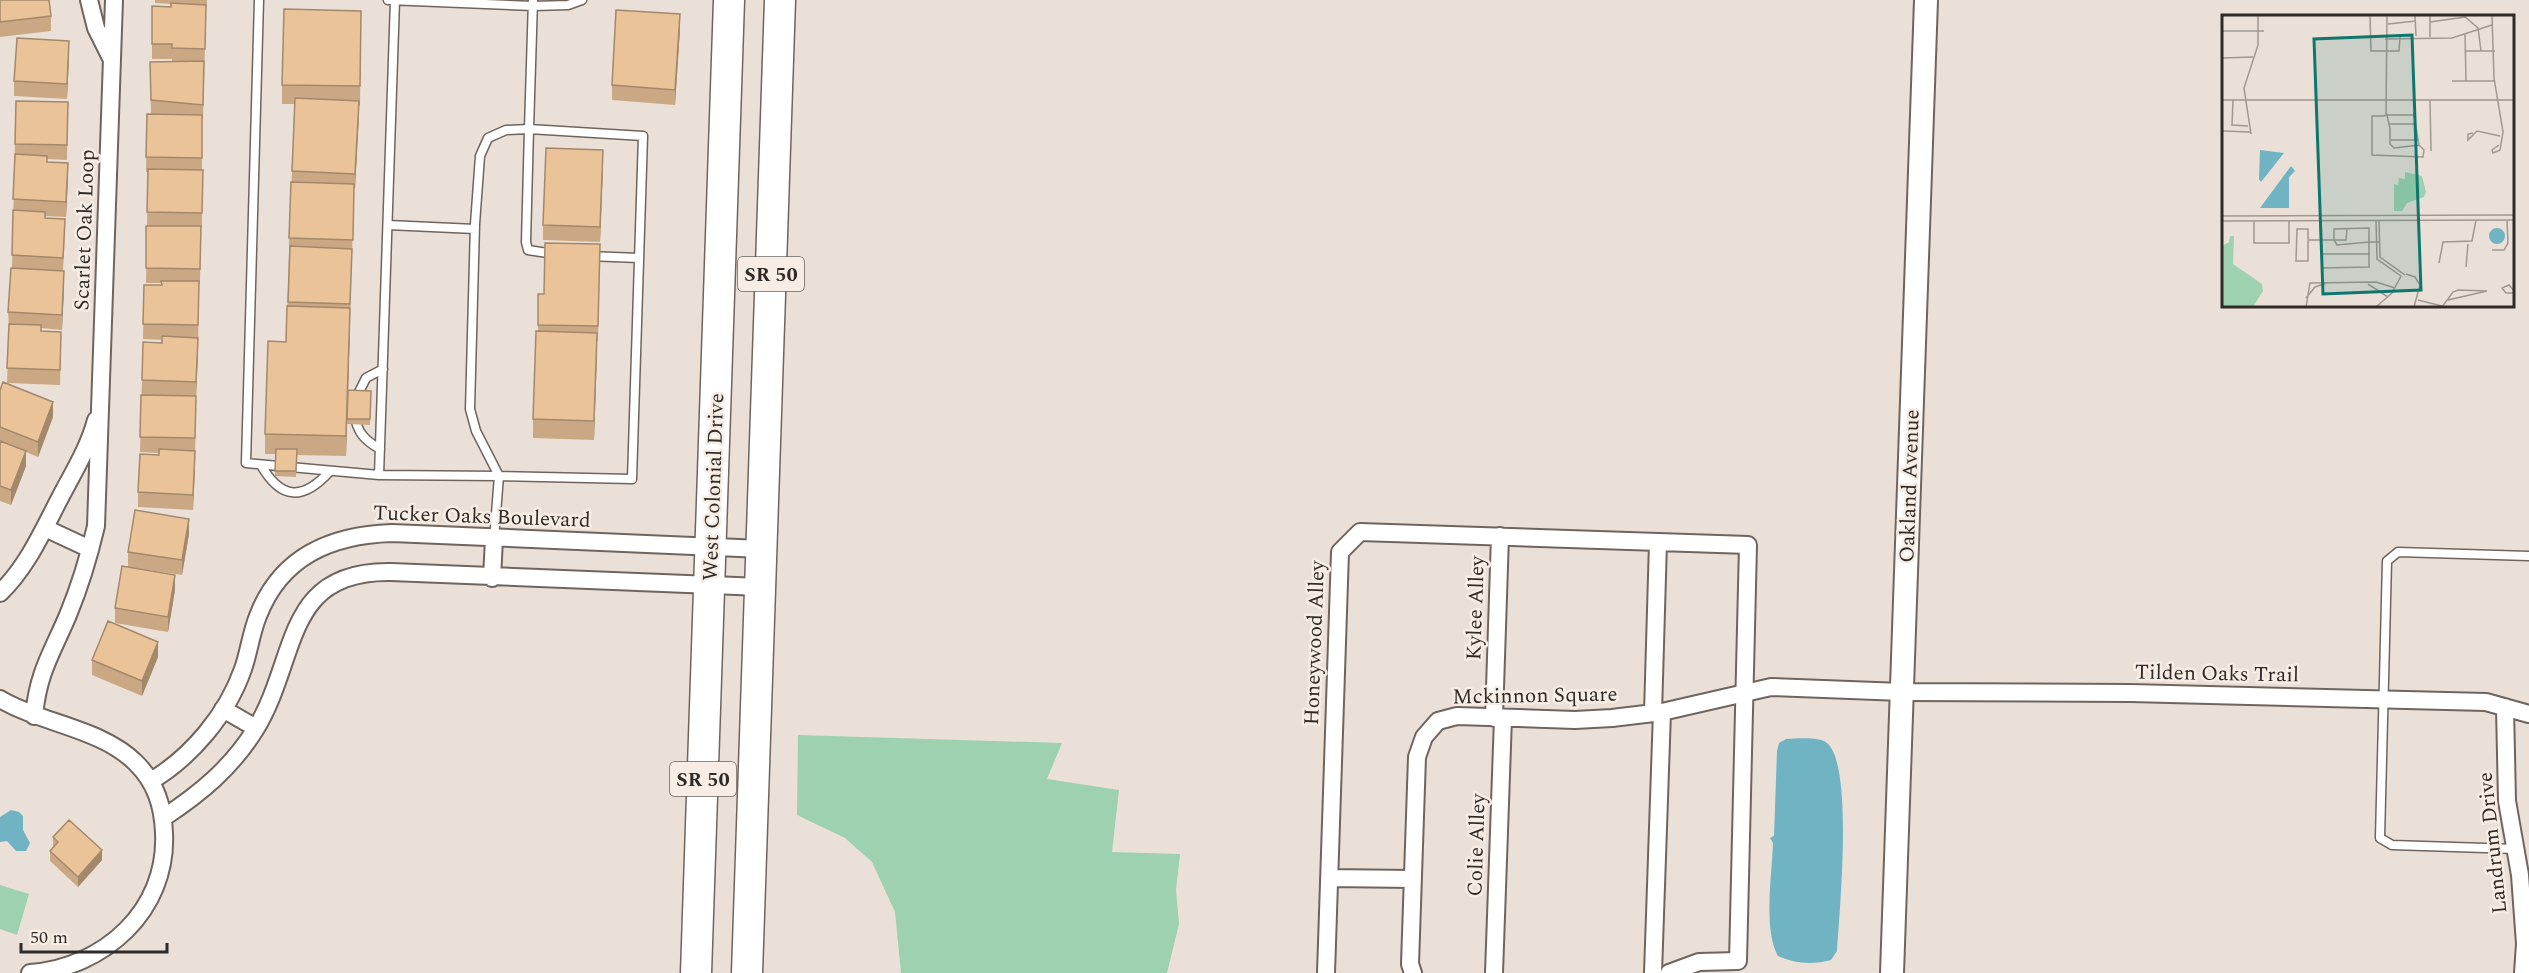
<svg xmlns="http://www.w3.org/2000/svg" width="2529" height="973" viewBox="0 0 2529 973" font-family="Spectral,serif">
<rect width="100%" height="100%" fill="#ebe0d7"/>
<path fill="#9ed1b0" d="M798,735L1062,743L1047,779L1119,790L1112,852L1180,854L1176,890L1179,924L1167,973H901L895,912L872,862L845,838L797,815Z
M0,885L29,894L17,935L0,929Z"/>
<path fill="#70b3c3" d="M1786,739C1798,739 1817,736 1827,743C1854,765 1839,916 1837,951L1831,960C1813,965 1795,964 1778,956C1763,929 1772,875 1773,843L1770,838L1774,836L1777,751L1779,743Z
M11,810L19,812L23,816V830L30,843L26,851H16L7,841L0,842V817Z"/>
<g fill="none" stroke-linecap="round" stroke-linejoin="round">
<defs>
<path id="lane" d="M259,0L246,463L379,475L499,476L476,431L470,409L475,224L480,156L488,138L506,130L529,129L526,242L528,250L554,254
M388,0L533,6L568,5L582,0
M388,225L475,229
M588,256L639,258
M355,400L366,378L383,369
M354,413C357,432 364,440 380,449
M261,465C281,500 303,501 330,471
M379,475L395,0
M494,539L499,476L632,479L643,136L529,129L533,0
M2516,849L2392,845L2380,838L2387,561L2398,552L2529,556"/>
<path id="street" d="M89,0L96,28L111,58
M45,528L90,549
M492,578L494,539
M0,593C28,566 43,530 61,496C74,471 89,447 96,420
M0,699C42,724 101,728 136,763C156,783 163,806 164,833C168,910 104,968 30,973
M2505,707L2507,801L2520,875L2525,944L2523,973
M223,709L256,728
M1653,713L1658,542
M34,716C38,672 52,653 68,615C80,586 89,556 96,526L114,0
M1494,718L1500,536
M151,781C191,757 227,715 243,669C249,652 251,633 258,616C281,556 331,535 392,533L762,549
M163,818C201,793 231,768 255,730C299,659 282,570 391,572L761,587
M1329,878L1413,879
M1326,973L1340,552L1360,532L1748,545L1738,961L1699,962L1669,973
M1413,973L1410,964L1417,757L1424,737L1438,721L1457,716L1575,720L1612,718L1662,712L1771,687L1902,692L2130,693L2486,702L2529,714
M1494,973L1503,718
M1653,973L1662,712"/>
<path id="secondary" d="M1892,973L1926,0"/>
<path id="highway" d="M696,973L729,0
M747,973L780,0"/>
</defs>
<use href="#lane" stroke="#6f655e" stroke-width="11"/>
<use href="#street" stroke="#6f655e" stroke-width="20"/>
<use href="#secondary" stroke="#6f655e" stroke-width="26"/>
<use href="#highway" stroke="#6f655e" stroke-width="33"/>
<use href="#lane" stroke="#fff" stroke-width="8"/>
<use href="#street" stroke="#fff" stroke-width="16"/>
<use href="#secondary" stroke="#fff" stroke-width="22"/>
<use href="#highway" stroke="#fff" stroke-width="30"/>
</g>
<path fill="#caa884" d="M0,0L51,16V31L0,37Z
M155,0H207V7H206L203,120L202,119V228H201L200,284H199L198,353L196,397L195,466L193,510L138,507V492L159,455V453L140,452L142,380L162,343V340L143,339L144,285H161V283H146L148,172H146L147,114L151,115L150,62H172V59H152V6L171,7V4L155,3Z
M680,29L675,105L612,100V85Z
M361,30L360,106H359L355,189H354L348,390L371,391L370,425L347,424L346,456L297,455L296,477L275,476L276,454H265V434L286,342L289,253V238L295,104H282V85Z
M69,56L67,99L14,96V81Z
M16,101L68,102L67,160L47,159V162L68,178L66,217L45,216V218L65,234L63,271L64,286L62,330L41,328V331L61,347L60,385L7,383L9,327L8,312L12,268Z
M603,165L600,242L543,240V225Z
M600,244L598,341H597L594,440L533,438V419L538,331V294H544Z
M0,390L53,417L38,457L26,452V466L11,505L0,501Z
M189,534L182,575L128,567V552Z
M175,590L168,632L115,623V608Z
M158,657L142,696L92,675V660Z
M53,837L102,860L78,887L50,861V851L53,847Z"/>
<path fill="#a4886b" d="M680,14V29L675,105V90Z
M69,41V56L67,99V84Z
M359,101V116L355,189V174Z
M603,150V165L600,242V227Z
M68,163V178L66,217V202Z
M64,271V286L62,330V315Z
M350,308V328L346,456V436Z
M597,333V353L594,440V421Z
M198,338V353L196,397V382Z
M53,402V417L38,457V442Z
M26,451V466L11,505V490Z
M195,451V466L193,510V495Z
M189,519V534L182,575V560Z
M175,575V590L168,632V617Z
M158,642V657L142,696V681Z
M102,850V860L78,887V877Z"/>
<path fill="#ebc399" stroke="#a4886b" stroke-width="1.5" d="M0,0H49L51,16L0,22Z
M171,3L206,5L205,49L172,48V44H152V6L171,7Z
M284,9L361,11L360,86L282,85Z
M616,10L680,14L675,90L612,85Z
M17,38L69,41L67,84L14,81Z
M204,61L203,105L151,100L150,62Z
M295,98L359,101L355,174L292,171Z
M16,101L68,102L67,145L15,144Z
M147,114L202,115V158L146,157Z
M546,148L603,150L600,227L543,225Z
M15,154L47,156V162L68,163L66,202L13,199Z
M148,169L203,170L202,213L147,212Z
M291,182L354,184L353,240L289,238Z
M13,210L45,212V218L65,219L63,258L12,255Z
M146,226H201L200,269L146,268Z
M545,243L600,244L598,326L538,325V294H544Z
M290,246L352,249L350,304L288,302Z
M11,268L64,271L62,315L8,312Z
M161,281H199L198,325L143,324L144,285H162Z
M287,306L350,308L346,436L265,434L268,341L286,342Z
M9,324L41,325V331L61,332L60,370L7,368Z
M536,331L597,333L594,421L533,419Z
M162,336L198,338L196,382L142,380L143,342L162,343Z
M3,382L53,402L38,442L0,427V390Z
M348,390L371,391L370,419H347Z
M141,395L196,396L195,438L140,437Z
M0,441L26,451L11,490L0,486Z
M159,449L195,451L193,495L138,492L140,454L159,455Z
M276,449H297L296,471H275Z
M135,510L189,519L182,560L128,552Z
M122,566L175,575L168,617L115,608Z
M108,621L158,642L142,681L92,660Z
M69,820L102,850L78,877L50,851L58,842L53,837Z"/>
<g text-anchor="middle" stroke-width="5" stroke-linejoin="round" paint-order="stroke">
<g fill="#f8ede5" stroke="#6b6561" stroke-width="1.5">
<rect x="738" y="257" width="66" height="34" rx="4.5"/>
<rect x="670" y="762" width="66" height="34" rx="4.5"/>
</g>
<g font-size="20" font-weight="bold" fill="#2f2b28">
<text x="771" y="281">SR 50</text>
<text x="703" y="786">SR 50</text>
</g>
<g font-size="21" fill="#2f2b28" stroke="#f8ede5">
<text transform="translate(84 230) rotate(-88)" y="7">Scarlet Oak Loop</text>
<text transform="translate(1909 486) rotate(-88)" y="7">Oakland Avenue</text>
<text transform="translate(713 487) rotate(-88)" y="7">West Colonial Drive</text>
<text transform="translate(482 516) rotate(2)" y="7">Tucker Oaks Boulevard</text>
<text transform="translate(1475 608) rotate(-88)" y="7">Kylee Alley</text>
<text transform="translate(1314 643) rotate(-88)" y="7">Honeywood Alley</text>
<text transform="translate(2217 673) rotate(1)" y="7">Tilden Oaks Trail</text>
<text transform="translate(1535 695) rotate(-1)" y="7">Mckinnon Square</text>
<text transform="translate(2492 843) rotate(-96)" y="7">Landrum Drive</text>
<text transform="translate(1476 845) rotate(-88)" y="7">Colie Alley</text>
</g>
</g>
<g transform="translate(2222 15)">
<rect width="292" height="292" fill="#ebe0d7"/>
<path d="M183,157L200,161L204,177L202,182L185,188L180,196H172V169L176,170L177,163L183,164ZM8,221H12L11,249L40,269L41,276L31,292H0V231L7,227Z" fill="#9ed1b0"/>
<path d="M38,135L62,138L39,167L37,164ZM69,151L73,156L67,162V193H38ZM267 221a8 8 0 1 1 16 0a8 8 0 1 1-16 0Z" fill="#70b3c3"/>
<path fill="none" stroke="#a09891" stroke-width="1.5" d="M148,1L149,36H177L178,22M165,1L164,98L165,100L167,109L168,114V129L172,133L197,130L192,100H165L161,101H150V140L201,142L202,135L197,130M193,1L194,21M208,1V22M242,1L256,13L259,36M270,1L272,63L281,117L278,135L271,138L270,135L277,130M208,7L243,2M166,9L194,6M0,16H42M243,19L244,66M163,24L230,23L270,10M244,36H273M0,43L31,42M230,66H273M0,85H293M11,85L10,110L26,111M208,85L209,136M167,109H194M0,116L28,117M251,118L246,119V125L255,116L278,121M29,119L22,73L36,30V1M169,125H197M0,201L293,200M98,205L100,253L147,252V227L115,230L112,225M154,205L155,244L179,261M0,206L293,205M32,206V228H67V205M157,206L158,242L183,260M75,214H86V246H74ZM87,225H112V214L147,213V227H157M112,225H124L125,214M270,235H282L286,228L285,205M100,239H147M217,248L221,227L250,226L254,205M244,252L246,229M184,259L193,262L198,270L192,292M146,269L166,282M293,277L287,270L280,273L284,278H293M84,283L93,272L105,268M196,285L220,291M84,292L88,268L154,267L173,273M154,292L170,278L179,261M220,292L231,277L236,275L265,276L226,285"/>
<path fill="#0f766e" fill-opacity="0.15" stroke="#0f766e" stroke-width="3" d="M190,20L199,275L101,279L92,24Z"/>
<rect width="292" height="292" fill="none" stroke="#2f2b28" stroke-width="3"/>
</g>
<path d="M21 943v9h146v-9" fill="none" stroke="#2f2b28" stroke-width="3"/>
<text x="30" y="943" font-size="18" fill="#2f2b28" stroke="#f8ede5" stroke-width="4.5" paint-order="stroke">50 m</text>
</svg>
